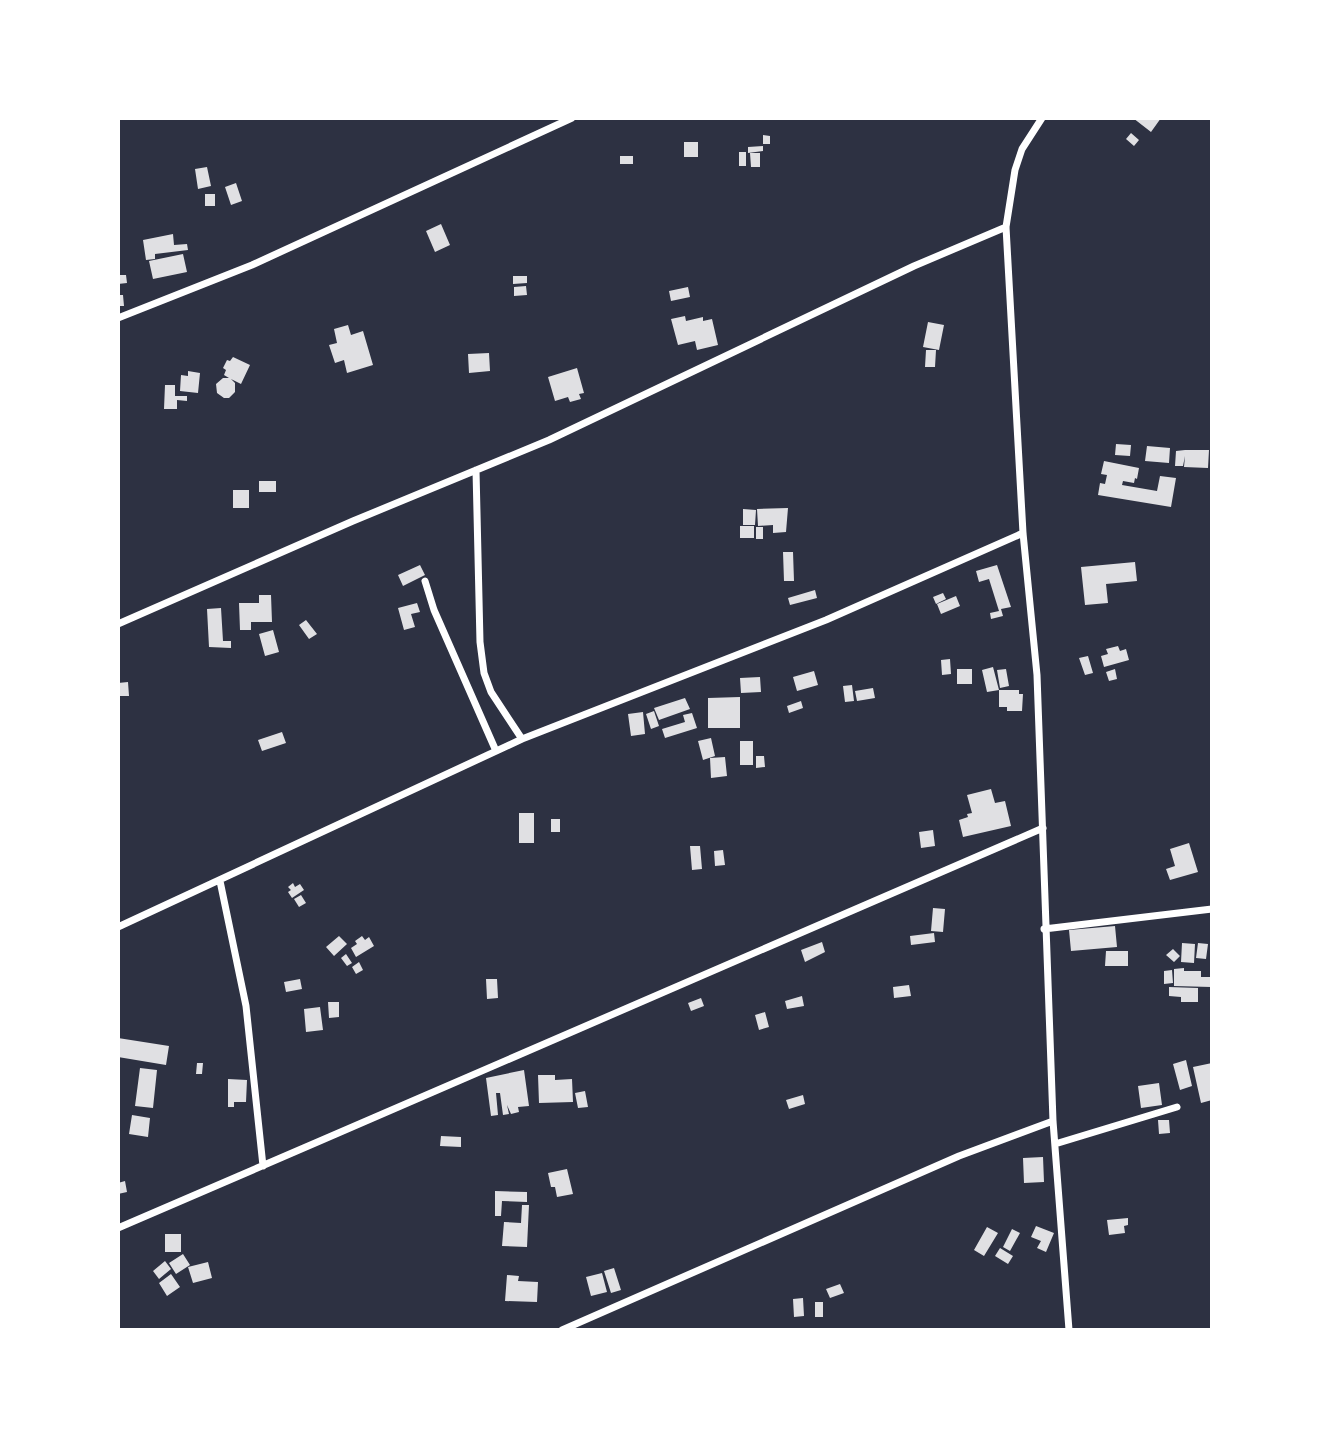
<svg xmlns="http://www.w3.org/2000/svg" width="1330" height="1448" viewBox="0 0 1330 1448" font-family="Jost,sans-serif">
<rect width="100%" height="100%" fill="#2d3142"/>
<path fill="#e0e0e3" d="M1133,118H1161L1151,132Z
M1131,133L1139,140L1134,146L1126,139Z
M763,135L770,136V144H763Z
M684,142H698V157H684Z
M763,146V151L748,153V147Z
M739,152H746V166H739Z
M750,153H760V167H751Z
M620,156H633V164H620Z
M207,167L211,186L198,189L195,169Z
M236,183L242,201L231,205L225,187Z
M205,194H215V206H205Z
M441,224L450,245L435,252L426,231Z
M173,234L174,245L187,244L188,250L155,254V259L146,260L143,240Z
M183,254L187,272L153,279L149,261Z
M118,275H126L127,283L118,284Z
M513,276H527V283L513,284Z
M526,286L527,295L514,296V287Z
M688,287L690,297L671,301L669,291Z
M118,295H123L124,306H118Z
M685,316L686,321L703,317V321L712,319L718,345L697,350L695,341L678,345L671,319Z
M928,322L944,325L939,350L923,347Z
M348,325L351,335L363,331L373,365L347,373L344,360L335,363L329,345L337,343L334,329Z
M926,350H936L935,367H925Z
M489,353L490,371L469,373L468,354Z
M233,357L250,365L241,384L231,379L235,383V392L229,398H224L217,393L216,384L223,378H229L224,375L226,370L223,368L227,360L230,361Z
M577,368L584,393L579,394L581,399L570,402L568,397L555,401L548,377Z
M188,371L200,373L198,393L180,391L181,375L188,376Z
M165,385H175V396H187V401L177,400V409H164Z
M1116,444L1131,445L1130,456L1115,455Z
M1147,446L1170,448L1169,463L1145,461Z
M1185,450H1209L1208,468L1184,467L1185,456L1183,466H1175L1176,451Z
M1104,461L1139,468L1137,479L1135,478L1134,483L1123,481L1122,485L1157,491L1160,476L1176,478L1171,507L1098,495L1100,483L1105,484L1107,475L1101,474Z
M259,481H276V492H259Z
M233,490H249V508H233Z
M788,508L786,532L773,533V525L758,526L757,509Z
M743,509L756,510L755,525H743Z
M740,526H754V538H740Z
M756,527H763V539H756Z
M783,552H793L794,581H784Z
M1135,562L1137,581L1106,584L1108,603L1085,605L1081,567Z
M420,565L425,575L403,586L398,575Z
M997,565L1011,607L1001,609L1003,616L991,619L990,613L999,611L989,579L979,582L976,571Z
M815,590L817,598L790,605L788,598Z
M943,593L946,599L936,604L933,597Z
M259,595H271L272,622H251V630H240L239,603H259Z
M956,596L960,606L941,614L937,604Z
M417,603L420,612L411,614L415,627L404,630L398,608Z
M221,608L223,641H231V648L209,647L207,609Z
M306,620L317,634L309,639L299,625Z
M273,630L279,652L265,656L259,634Z
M1118,646L1120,651L1126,649L1129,660L1104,667L1101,656L1108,654L1106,649Z
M1088,656L1093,673L1085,675L1079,658Z
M950,659L951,674L942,675L941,660Z
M993,667L999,690L987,692L982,670Z
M957,669H972V684H957Z
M1006,669L1009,686L1000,688L997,670Z
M1115,669L1117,679L1109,681L1106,672Z
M814,671L818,685L797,691L793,677Z
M760,677L761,692L741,693L740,678Z
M128,682L129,696H119L118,683Z
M852,685L854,701L845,702L843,686Z
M873,688L875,698L857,701L855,691Z
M999,690H1019V694H1023L1022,711H1007V707H999Z
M740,697V728H708V698Z
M685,698L690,709L659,720L654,708Z
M801,701L803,708L789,713L787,706Z
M654,711L659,726L651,729L646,714Z
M643,712L645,734L631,736L628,714Z
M692,713L697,728L665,738L662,729L685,722L683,715Z
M282,732L286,743L262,751L258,740Z
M711,738L715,756L703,760L698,741Z
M740,741H753V765H740Z
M756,756H764L765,767L756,768Z
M725,757L727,776L711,778L710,758Z
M991,789L995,803L1005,801L1011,826L963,837L959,820L968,817L967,814L972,813L967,795Z
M519,813H534V843H519Z
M551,819H560V832H551Z
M933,830L935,846L921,848L919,832Z
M1189,843L1198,872L1170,880L1166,869L1175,866L1170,849Z
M690,846H700L702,869L692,870Z
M723,850L725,865L715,866L714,851Z
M293,883L295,887L300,884L304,890L292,898L288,892L291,890L288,887Z
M301,895L306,903L299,907L294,899Z
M933,908L945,909L943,932L931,931Z
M1115,926L1117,947L1071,951L1069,930Z
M934,933L935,942L911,945L910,936Z
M339,936L347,944L334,956L326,947Z
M362,936L365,940L369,937L374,946L356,957L351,948L357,944L355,941Z
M822,942L825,952L805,962L801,950Z
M1182,943L1195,944L1194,963L1181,962Z
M1198,943L1208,944L1206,959L1196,958Z
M1173,949L1180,956L1174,962L1166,955Z
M1106,951H1128V966H1105Z
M346,954L352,963L347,966L341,958Z
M359,962L363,970L356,974L352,967Z
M1184,968V971H1201V977H1211V987L1174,986V969Z
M1172,970L1173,983L1164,984V971Z
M300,979L302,989L286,992L284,982Z
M486,979H497L498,998L487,999Z
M909,985L911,996L894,998L893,987Z
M1169,987L1198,988V1002H1181V997L1169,996Z
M802,996L804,1006L787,1009L785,1001Z
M701,998L704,1006L691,1011L688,1003Z
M328,1002H339V1017L329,1018Z
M320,1007L323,1030L306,1032L304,1009Z
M765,1012L769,1027L759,1030L755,1015Z
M118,1038L169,1046L166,1065L118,1057Z
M1186,1060L1192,1086L1180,1090L1173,1064Z
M197,1063H203L202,1074H196Z
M1212,1063V1100L1201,1103L1193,1067Z
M140,1068L157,1070L153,1108L135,1106Z
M524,1070L529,1106L518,1107L519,1112L511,1114L507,1105L509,1114L503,1115L500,1093H496L498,1115L491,1116L486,1078Z
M538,1075H555V1080L572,1079L573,1102L539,1103Z
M228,1079L247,1080L246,1102H234V1107H228Z
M1159,1083L1162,1105L1141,1108L1138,1086Z
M585,1091L588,1107L578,1108L575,1093Z
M803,1095L805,1104L789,1109L786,1100Z
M132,1115L150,1118L148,1137L129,1134Z
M1158,1120H1169L1170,1133L1159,1134Z
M441,1136L461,1137V1147L440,1146Z
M1043,1157L1044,1182L1024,1183L1023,1158Z
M567,1169L573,1194L557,1197L555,1187H551L548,1173Z
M125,1181L127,1192L118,1194V1183Z
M495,1191L527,1192V1202L502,1201L501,1216H495Z
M522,1205H529L527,1247L502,1246L504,1222L521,1223Z
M1128,1218V1225L1124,1226L1125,1233L1109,1235L1107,1220Z
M1036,1226L1054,1233L1046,1252L1037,1248L1041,1241L1031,1237Z
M987,1227L998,1233L984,1256L974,1250Z
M1012,1229L1020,1233L1010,1251L1003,1247Z
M165,1234H181V1252H165Z
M1000,1248L1013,1256L1008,1264L995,1256Z
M183,1254L190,1265L176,1274L169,1263Z
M165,1261L171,1269L159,1279L153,1271Z
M208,1262L212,1278L193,1283L188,1267Z
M614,1268L621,1290L611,1293L604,1271Z
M602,1273L607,1292L591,1296L586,1277Z
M171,1274L180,1287L167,1296L159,1283Z
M507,1275L519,1276L518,1281L538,1282L537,1302L505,1301Z
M840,1284L844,1293L830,1298L826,1289Z
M803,1298L804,1316L794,1317L793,1299Z
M815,1302H823V1317H815Z"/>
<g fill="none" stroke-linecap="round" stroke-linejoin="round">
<path stroke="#fff" stroke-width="7" d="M1042,118L1022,149L1015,170L1006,227L1023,533L1037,675L1053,1121L1069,1330
M118,318L252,265L572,118
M476,470L480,642L484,673L491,692L522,739
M425,581L434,610L496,751
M118,624L353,521L549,440L914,266L1006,227
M220,881L246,1006L263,1166
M118,927L522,739L826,620L1023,533
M1044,929L1212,909
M1055,1144L1177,1107
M118,1228C427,1096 734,959 1043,828
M562,1330L959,1156L1053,1121"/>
</g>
<rect width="1330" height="1448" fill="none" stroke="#ffffff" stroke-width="240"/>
</svg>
